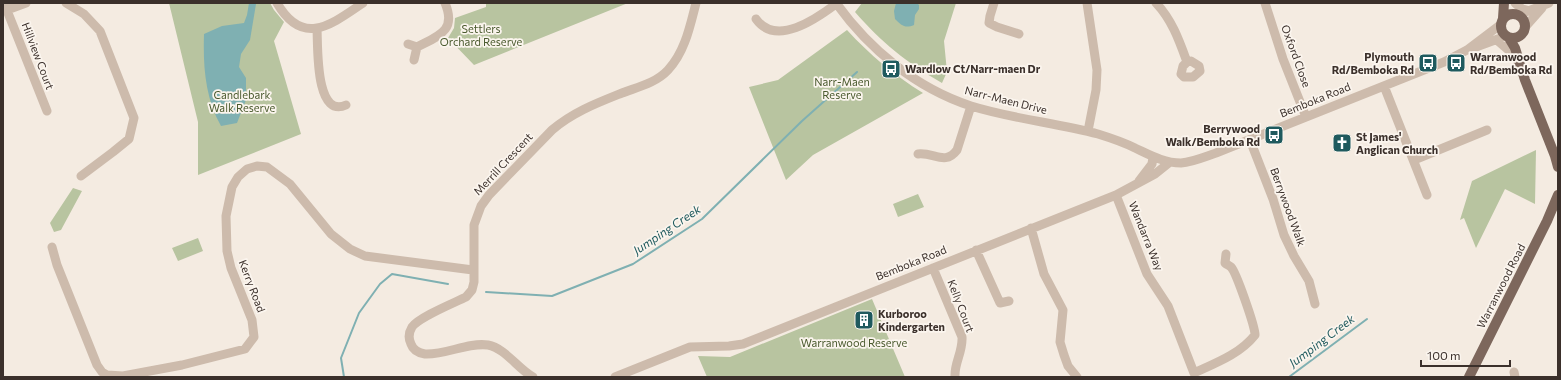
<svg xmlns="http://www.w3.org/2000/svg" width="1561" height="380" viewBox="0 0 1561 380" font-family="Commissioner,sans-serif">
<rect width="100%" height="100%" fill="#f4ebe1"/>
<path fill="#b8c4a0" d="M169,3H270L274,10L284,22L274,41L301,134L198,175V122Z
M486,3H628L474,65L448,38L454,28L455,18L486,7Z
M862,3H956L944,41L947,72L942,83C906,62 882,43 855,12Z
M847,30C870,55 894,75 923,93L813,155L786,180L749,87L778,80Z
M1536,150L1535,204L1505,189L1476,248L1464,218L1460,220L1472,181Z
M73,188L82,191L61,230L54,232L50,223Z
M918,194L924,207L898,217L893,204Z
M198,238L203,251L178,261L172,248Z
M872,299L905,377H707L698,356L730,357Z"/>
<path fill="#7fb0b2" d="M249,3L256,4L250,40L241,54L239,67L246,78V100L237,123L221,126C205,98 203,66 204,34L222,26L244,23L247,15Z
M896,3H917L919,5V9L915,15L914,25C905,29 901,25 895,19L894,11Z"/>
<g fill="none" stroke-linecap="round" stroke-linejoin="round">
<path stroke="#7fb0b2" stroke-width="2" d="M486,292L552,296L633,264L702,219L802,121L857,72
M344,377L341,358L359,313L380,284L392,274L448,284
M1289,377L1367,319"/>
<path stroke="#cdbbac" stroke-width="9" d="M4,3L47,111
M66,3L84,14L100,31L134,118L129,139L113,152L81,176
M277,3C303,48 332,24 363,3
M836,3C870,50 916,88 971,106C1013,119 1057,123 1098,134C1111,138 1123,142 1135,148C1150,155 1164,163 1181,163C1193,162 1204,157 1216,153L1444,62L1467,50L1500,25
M994,3L990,16L989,23L997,27L1019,34
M1087,3L1097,70L1096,90L1088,131
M1156,3C1172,20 1179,40 1187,62
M1265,3L1283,59L1306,117
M1515,3L1522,9L1530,11
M7,10L26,3
M1518,15L1549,3
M756,19C776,47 816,19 836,4
M1526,26L1542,8
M317,29C318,46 315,119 346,105
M1497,40L1512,53L1518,62
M408,44L417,47L414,60
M417,47C438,36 457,31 445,3
M1476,47L1506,36
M1191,61L1199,66L1200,71L1193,77H1184L1181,74L1183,66L1187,62Z
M1384,86L1427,195
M1250,140L1273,199L1284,235L1294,256L1309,281L1315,304
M918,154C934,152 945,166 957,150L971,106
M1414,160L1487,130
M1139,181L1152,164L1153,157
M1116,195L1147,274L1168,306L1194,373C1216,363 1240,354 1255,335C1255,326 1236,272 1231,267C1229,265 1227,265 1225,263L1226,254
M1031,228L1044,274L1063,310L1060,342L1064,355L1068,366L1077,377
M52,247L57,265L97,365L102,372L107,375L123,376L182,365L245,349L254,337L252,320L231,268L227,251L226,216L232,187L238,177L247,169L257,166L267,167L290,184L331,234L350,249L365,256L473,270
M976,250L1000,303L1009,301
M933,268L962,337C963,352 954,363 955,377
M1514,372L1515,377
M533,377C518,369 505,348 488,345C468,342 446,355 425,354C419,353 413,350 411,344C408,338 409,332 412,327C419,317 454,303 466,297L472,290L474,282V225L481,206L489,195L552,130C573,112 597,103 622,93C638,87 656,83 668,70C685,52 690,26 696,3
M615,377L690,347L729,346L743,344L1116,195L1155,174L1170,162"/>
<path stroke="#7d675c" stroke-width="10" d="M1501 26a12 12 0 1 1 24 0a12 12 0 1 1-24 0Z
M1503,18L1504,3
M1509,38L1515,48L1525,80L1555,156L1558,167
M1469,377L1547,221L1558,195"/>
</g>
<defs>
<symbol id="bus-square" viewBox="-11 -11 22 22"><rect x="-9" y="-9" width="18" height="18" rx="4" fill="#1f5a5e" stroke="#fbf5ee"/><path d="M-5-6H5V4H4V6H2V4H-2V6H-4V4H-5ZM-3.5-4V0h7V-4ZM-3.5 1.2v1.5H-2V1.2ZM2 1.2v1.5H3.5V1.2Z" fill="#fff"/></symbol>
<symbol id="church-square" viewBox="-11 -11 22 22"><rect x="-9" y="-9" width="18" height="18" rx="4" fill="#1f5a5e" stroke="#fbf5ee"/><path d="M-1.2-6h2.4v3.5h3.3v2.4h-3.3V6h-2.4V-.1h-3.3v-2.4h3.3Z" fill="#fff"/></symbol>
<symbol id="building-square" viewBox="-11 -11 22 22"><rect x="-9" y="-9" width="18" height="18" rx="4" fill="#1f5a5e" stroke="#fbf5ee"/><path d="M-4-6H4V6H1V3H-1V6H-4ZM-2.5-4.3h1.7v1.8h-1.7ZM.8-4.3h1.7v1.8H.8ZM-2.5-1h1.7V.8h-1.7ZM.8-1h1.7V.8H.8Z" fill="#fff"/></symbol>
</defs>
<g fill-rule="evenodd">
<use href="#bus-square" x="1417" y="52" width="22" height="22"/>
<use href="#bus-square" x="1445" y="52" width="22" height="22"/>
<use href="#bus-square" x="880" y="58" width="22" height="22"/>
<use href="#bus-square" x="1263" y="124" width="22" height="22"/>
<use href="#church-square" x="1331" y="132" width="22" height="22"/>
<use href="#building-square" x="853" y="309" width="22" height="22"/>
</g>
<g text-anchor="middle" stroke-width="3.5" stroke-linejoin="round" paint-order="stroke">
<g font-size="11" fill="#4a5a2e" stroke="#fbf5ee">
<text x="481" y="33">Settlers<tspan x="481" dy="13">Orchard Reserve</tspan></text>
<text x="842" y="86">Narr-Maen<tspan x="842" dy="13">Reserve</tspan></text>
<text x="242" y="99">Candlebark<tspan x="242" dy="13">Walk Reserve</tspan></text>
<text x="854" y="347">Warranwood Reserve</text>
</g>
<g font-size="11" fill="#3b302b" stroke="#fbf5ee">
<text transform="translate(38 56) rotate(69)" y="4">Hillview Court</text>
<text transform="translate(1296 56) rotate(70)" y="4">Oxford Close</text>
<text transform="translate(1006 100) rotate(14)" y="4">Narr-Maen Drive</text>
<text transform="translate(1315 100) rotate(-22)" y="4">Bemboka Road</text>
<text transform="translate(503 164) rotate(-47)" y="4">Merrill Crescent</text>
<text transform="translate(1288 207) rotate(70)" y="4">Berrywood Walk</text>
<text transform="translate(1146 236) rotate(68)" y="4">Wandarra Way</text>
<text transform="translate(911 263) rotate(-22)" y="4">Bemboka Road</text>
<text transform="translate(252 286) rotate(69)" y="4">Kerry Road</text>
<text transform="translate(1501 286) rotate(-63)" y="4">Warranwood Road</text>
<text transform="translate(961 306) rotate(69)" y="4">Kelly Court</text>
</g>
<g font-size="11" font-weight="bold" fill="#3b302b" stroke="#fbf5ee" text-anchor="start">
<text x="1414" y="61" text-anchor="end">Plymouth<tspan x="1414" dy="13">Rd/Bemboka Rd</tspan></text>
<text x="1470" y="61">Warranwood<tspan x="1470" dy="13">Rd/Bemboka Rd</tspan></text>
<text x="905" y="73">Wardlow Ct/Narr-maen Dr</text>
<text x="1260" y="133" text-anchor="end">Berrywood<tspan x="1260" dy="13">Walk/Bemboka Rd</tspan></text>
<text x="1356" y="141">St James'<tspan x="1356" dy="13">Anglican Church</tspan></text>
<text x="878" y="318">Kurboroo<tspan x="878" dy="13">Kindergarten</tspan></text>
</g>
<g font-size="12" font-style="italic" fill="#1f5a5e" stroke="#fbf5ee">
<text transform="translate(667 230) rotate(-34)" y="4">Jumping Creek</text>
<text transform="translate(1322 341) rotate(-37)" y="4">Jumping Creek</text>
</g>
</g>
<rect width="1561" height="380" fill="none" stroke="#3b302b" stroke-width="8"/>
<path d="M1421 360v6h89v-6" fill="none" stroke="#3b302b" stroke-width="2"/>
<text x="1427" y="360" font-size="12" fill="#3b302b" stroke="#fbf5ee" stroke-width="3" paint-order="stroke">100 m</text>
</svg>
